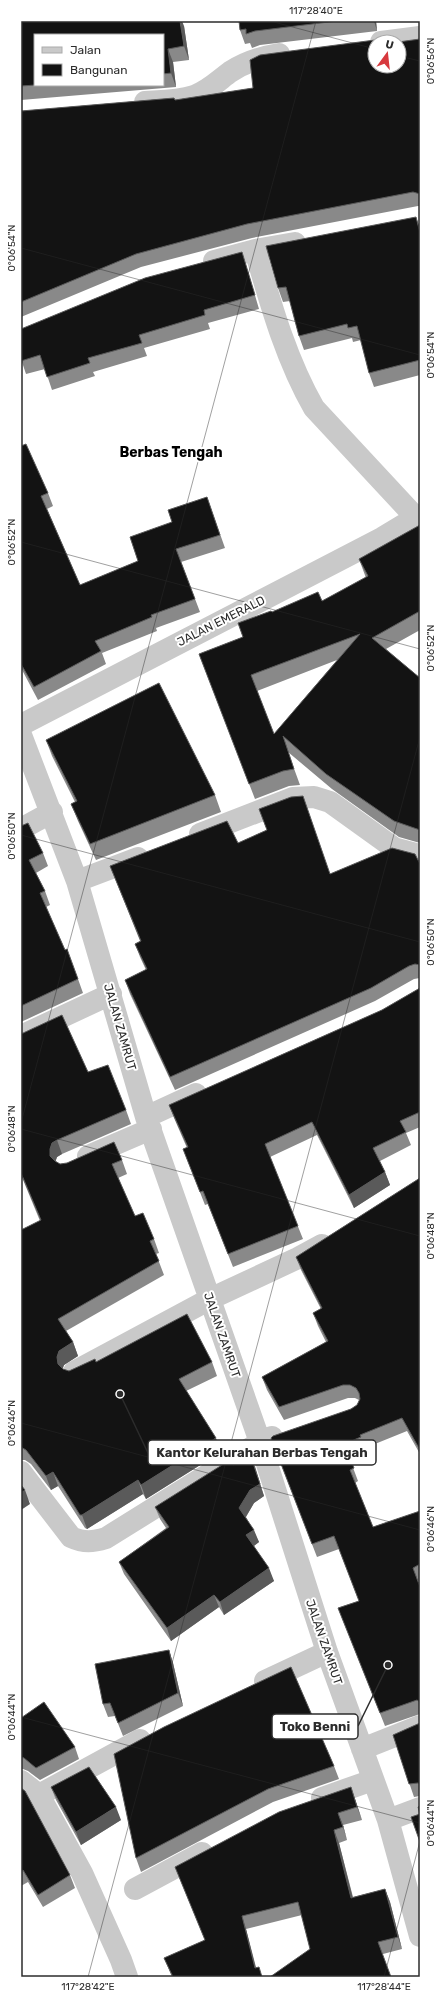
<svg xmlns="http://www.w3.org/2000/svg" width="441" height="1998" viewBox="0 0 441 1998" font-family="Rubik,sans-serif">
<rect width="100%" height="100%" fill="#fff"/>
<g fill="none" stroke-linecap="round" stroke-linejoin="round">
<path stroke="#c9c9c9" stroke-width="22" d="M381,42L420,37
M145,102C161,101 178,101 194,96C208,91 218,81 230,72C245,62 261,57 279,54
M255,250C271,305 286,359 314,408L420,522
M214,261L255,250L295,243
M21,725L382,538L420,515
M21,735L77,881L146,1117L260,1442L327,1652L388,1820L420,1936
M21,829L52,812
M200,834L293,798L314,797L330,802L394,848L420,855
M77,881L138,858
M21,1036L111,994
M146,1117L196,1094
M88,1156L151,1129
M74,1372L210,1299L298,1258L322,1245
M21,1472L71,1537C84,1543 93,1542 106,1538L260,1442L272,1437
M265,1681L327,1652
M362,1749L420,1726
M21,1781L39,1795L82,1873L121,1960L127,1977
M39,1795L140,1740
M322,1798L373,1780
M388,1820L420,1808
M135,1889L202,1853"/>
</g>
<path fill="#898989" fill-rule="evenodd" d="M21,21L184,26L189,60L173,62L176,87L21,100ZM163,35V85H35Z
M239,21H376L377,31L260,45L252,48L250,43L245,44L240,30Z
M420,39V206H418L252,238L141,267L21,317V111L174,98L175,100L253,88L375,66Z
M420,228V375L374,387L369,373L361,340L353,342L352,338L304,350L299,336L290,301L283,302L278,288Z
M242,252L246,265L259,309L208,323L210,329L144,348L147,356L93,372L95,376L52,390L45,369L26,374L21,359Z
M21,446L48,493L53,506L47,509L80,585L138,561L172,522L207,497L225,548L181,562L200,612L156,628L157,631L102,653L106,664L38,700L21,668Z
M420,525V630L386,649L420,678V843L399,837L332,789L288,752L300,785L289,786L255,799L199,654L243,637L238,623L272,612L322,601L366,578L359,559ZM337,660L274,734L257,691Z
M46,740L215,795L221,812L96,860L78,821L71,804L75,802L52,756Z
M259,809L330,874L420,864V978L414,979L375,1001L175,1090L130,994L125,980L146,970L140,957L135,944L140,941L110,866L238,843L267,830Z
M21,826L43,853L48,866L36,873L45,891L50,905L46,907L78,979L83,993L21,1022Z
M420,988V1127L406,1133L411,1145L380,1161L385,1172L390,1185L354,1208L317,1135L270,1157L303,1239L233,1267L208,1204L205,1205L183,1149L187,1148L174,1118L169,1105L382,1010Z
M21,1034L88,1072L126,1110L131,1124L62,1154L57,1157L55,1162L60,1164L122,1160L127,1174L118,1178L135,1216L154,1239L159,1253L156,1254L164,1275L66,1331L73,1342L78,1356L64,1365L62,1369L69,1371L96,1362H212L217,1376L186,1391L221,1452L146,1499L143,1494L87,1529L85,1528L58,1486L51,1490L31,1464L25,1460H21V1230L40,1221L21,1175Z
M420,1178V1454L407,1431L365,1448L366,1450L349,1457L358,1481L355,1483L373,1527L420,1511V1580L418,1581L420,1587V1714L385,1726L338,1608L359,1601L339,1549L317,1557L271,1438L351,1409L357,1405L359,1400L355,1398H348L284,1420L267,1390L262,1377L326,1342L318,1326L313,1313L321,1309L301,1270L296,1257Z
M233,1465L255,1466L264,1496L254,1503L246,1517L259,1542L254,1546L274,1581L224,1615L219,1607L171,1641L124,1574L119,1562L166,1528L160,1519L155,1507Z
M169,1650L173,1663L183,1706L123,1736L115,1716L108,1717L103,1704Z
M291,1667L334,1766L339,1779L273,1802L141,1872L136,1858Z
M21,1718L75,1747L79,1759L40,1780L28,1771L23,1769H21Z
M420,1723V1796L414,1797L393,1735Z
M51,1787L121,1820L81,1845L56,1800Z
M351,1787L362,1820L343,1825L347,1840L339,1843L353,1897L385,1889L390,1902L402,1949L383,1954L310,1949L302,1915L246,1929L256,1967L263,1977H172L164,1958L205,1940L175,1867Z
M21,1788L70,1875L75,1888L43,1907L28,1882L21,1886Z"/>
<path fill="#5a5a5a" d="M180,21H182L184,26L189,60L184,46Z
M374,21H376L377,31Z
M168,49L173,62L176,87L171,73Z
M416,217L420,228V233Z
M57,1140L62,1154L57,1157L55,1163L50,1156V1149L52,1143Z
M385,1172L390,1185L354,1208L349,1195Z
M73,1342L78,1356L64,1365L62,1371L58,1364L57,1357L59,1351Z
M216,1438L221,1452L146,1499L141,1485Z
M250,1454L264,1496L254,1503L244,1520L239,1508Z
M53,1472L58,1486L51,1490L46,1476Z
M138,1480L143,1494L87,1529L82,1515Z
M25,1490L30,1504L21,1510V1493Z
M254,1530L259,1542L251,1548L246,1535Z
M269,1568L274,1581L224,1615L220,1602Z
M214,1595L219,1607L171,1641L167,1628Z
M169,1650L173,1663L183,1706L178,1693Z
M351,1787L362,1820L357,1807Z
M116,1807L121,1820L81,1845L76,1832Z
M338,1813L343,1825L347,1840L343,1827Z
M334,1830L339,1843L356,1911L351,1898Z
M385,1889L390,1902L402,1949L398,1937Z
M242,1916L246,1929L258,1977L255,1968Z"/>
<path fill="#131313" stroke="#5a5a5a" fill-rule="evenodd" d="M21,21H180L184,46L168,49L171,73L163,74V35H35L36,85L21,86Z
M239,21H337L255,31L246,34V29L240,30Z
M420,39V194L413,192L247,224L136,254L21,302V111L174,98L175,100L253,88L250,60L260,55L375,40V66H399V42H398Z
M416,217L420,233V360L369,373L357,326L348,328L347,324L299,336L286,287L278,288L266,246Z
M242,252L255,295L204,310L205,315L139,335L142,343L88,358L90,363L47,377L40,355L21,361V329L145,278Z
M26,444L48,493L41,496L80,585L138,561L130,537L172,522L168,510L207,497L220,535L176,549L195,599L151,615L152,617L95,641L101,651L34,687L21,664V446Z
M420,525V611L372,638L420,678V830L394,821L326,774L283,736L294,769L283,771L249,784L199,654L243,637L238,623L271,611L272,612L318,592L322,601L368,576L359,559ZM360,634L274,734L251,675Z
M159,683L215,795L90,844L71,804L77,801L46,740Z
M303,796L330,874L392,848L415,854L420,864V965L415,964L409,966L371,988L170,1077L125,980L147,969L135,944L141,941L110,866L227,821L238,843L267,830L259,809L291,797Z
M28,823L43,853L29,860L45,891L40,893L65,950L67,949L78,979L21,1006V826Z
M420,988V1112L400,1121L406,1132L373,1148L385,1172L349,1195L312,1122L265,1144L298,1226L228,1254L203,1191L200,1192L183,1149L188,1147L169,1105L382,1010Z
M62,1015L88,1072L108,1065L126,1110L57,1140L52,1143L50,1149V1156L55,1161L60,1164L67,1163L114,1142L122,1160L112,1164L135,1216L143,1213L154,1239L150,1241L159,1261L58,1319L73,1342L59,1351L57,1357L58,1364L63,1369L69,1371L95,1359L96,1362L187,1314L212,1362L179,1379L216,1438L141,1485L138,1480L82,1515H80L53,1472L46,1476L26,1450L21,1447V1230L41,1220L21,1173V1034Z
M420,1178V1450L402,1418L360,1435L361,1437L344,1444L354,1468L350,1470L373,1527L420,1511V1564L413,1568L420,1587V1702L417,1700L380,1713L338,1608L359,1601L334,1536L312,1544L271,1438L273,1436L351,1409L357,1405L360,1399L359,1393L356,1388L350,1385H343L279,1407L262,1377L328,1341L313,1313L322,1308L296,1257Z
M250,1454L260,1484L250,1490L239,1508L254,1530L246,1535L269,1568L220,1602L214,1595L167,1628L119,1562L169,1527L155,1507L230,1460L233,1465Z
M21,1485L25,1490L21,1493Z
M169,1650L178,1693L118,1723L110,1703L103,1704L95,1664Z
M291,1667L334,1766L268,1789L136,1858L114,1754L164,1727Z
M44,1702L75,1747L36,1768L24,1758L21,1757V1718Z
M420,1723V1784L418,1783L409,1784L393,1735Z
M89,1767L116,1807L76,1832L51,1787Z
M351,1787L357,1807L338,1813L343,1827L334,1830L351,1898L385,1889L398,1937L378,1942L391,1977H270L310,1949L298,1902L242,1916L255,1968L259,1967L262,1977H173L164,1958L205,1940L175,1867L279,1812Z
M21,1788L25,1791L70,1875L38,1895L23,1870L21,1871Z
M420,1806V1842L411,1817L420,1814L418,1807Z"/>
<path fill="none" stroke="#2c2c2c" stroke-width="1" stroke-opacity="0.45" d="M270,21L375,49M399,56L420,61M21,248L420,355M21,542L420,649M21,835L420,942M21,1123L316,21M21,1129L420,1236M21,1423L420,1530M21,1717L420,1823M88,1977L420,737M384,1977L420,1841"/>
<g text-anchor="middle" stroke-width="4" stroke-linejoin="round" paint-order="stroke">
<g font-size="12" fill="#2c2c2c" stroke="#fff">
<text transform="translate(221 621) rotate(-27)" y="4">JALAN EMERALD</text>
<text transform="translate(120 1027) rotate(74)" y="4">JALAN ZAMRUT</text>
<text transform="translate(222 1335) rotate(71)" y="4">JALAN ZAMRUT</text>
<text transform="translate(324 1642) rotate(71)" y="4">JALAN ZAMRUT</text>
</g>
<g font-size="14" font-weight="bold" fill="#000" stroke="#fff">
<text x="171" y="457">Berbas Tengah</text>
</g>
</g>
<path fill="none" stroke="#2c2c2c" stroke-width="1.5" d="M120 1394L148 1453M388 1665L358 1726"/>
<g fill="#2c2c2c" stroke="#fff" stroke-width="1.5">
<circle cx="120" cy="1394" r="4"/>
<circle cx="388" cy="1665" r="4"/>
</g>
<g fill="#fff" stroke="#2c2c2c" stroke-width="1.5">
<rect x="148" y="1440" width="228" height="25" rx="4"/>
<rect x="272" y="1714" width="86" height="25" rx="4"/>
</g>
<g font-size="13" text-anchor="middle" font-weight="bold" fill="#2c2c2c">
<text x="262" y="1457">Kantor Kelurahan Berbas Tengah</text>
<text x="315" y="1731">Toko Benni</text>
</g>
<rect width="441" height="1998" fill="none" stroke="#ffffff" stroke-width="44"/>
<rect x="34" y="34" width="130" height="52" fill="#ffffff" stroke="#ababab"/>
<rect x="42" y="47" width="20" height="6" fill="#c9c9c9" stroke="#ababab"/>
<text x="70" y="54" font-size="12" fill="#2c2c2c">Jalan</text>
<rect x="42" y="64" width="20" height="12" fill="#131313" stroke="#ababab"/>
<text x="70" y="74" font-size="12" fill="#2c2c2c">Bangunan</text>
<g transform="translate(387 54) rotate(15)"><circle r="19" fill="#ffffff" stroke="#ababab"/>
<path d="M0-3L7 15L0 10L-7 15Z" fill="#d7393e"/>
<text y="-6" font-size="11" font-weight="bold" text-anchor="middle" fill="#2c2c2c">U</text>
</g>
<rect x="22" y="22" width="397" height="1954" fill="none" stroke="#2c2c2c" stroke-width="1.5"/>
<g font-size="10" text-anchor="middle" fill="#2c2c2c">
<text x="316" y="14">117°28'40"E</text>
<text transform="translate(430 61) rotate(-90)" y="4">0°06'56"N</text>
<text transform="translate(11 248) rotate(-90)" y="4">0°06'54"N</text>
<text transform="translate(430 355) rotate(-90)" y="4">0°06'54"N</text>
<text transform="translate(11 542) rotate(-90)" y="4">0°06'52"N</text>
<text transform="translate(430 648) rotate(-90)" y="4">0°06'52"N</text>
<text transform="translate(11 836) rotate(-90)" y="4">0°06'50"N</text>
<text transform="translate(430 942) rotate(-90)" y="4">0°06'50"N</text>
<text transform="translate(11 1129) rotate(-90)" y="4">0°06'48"N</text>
<text transform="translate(430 1236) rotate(-90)" y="4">0°06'48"N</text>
<text transform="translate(11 1423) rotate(-90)" y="4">0°06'46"N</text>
<text transform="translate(430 1529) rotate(-90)" y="4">0°06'46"N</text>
<text transform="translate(11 1717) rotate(-90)" y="4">0°06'44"N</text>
<text transform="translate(430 1823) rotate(-90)" y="4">0°06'44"N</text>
<text x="88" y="1990">117°28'42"E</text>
<text x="384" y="1990">117°28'44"E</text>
</g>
</svg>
